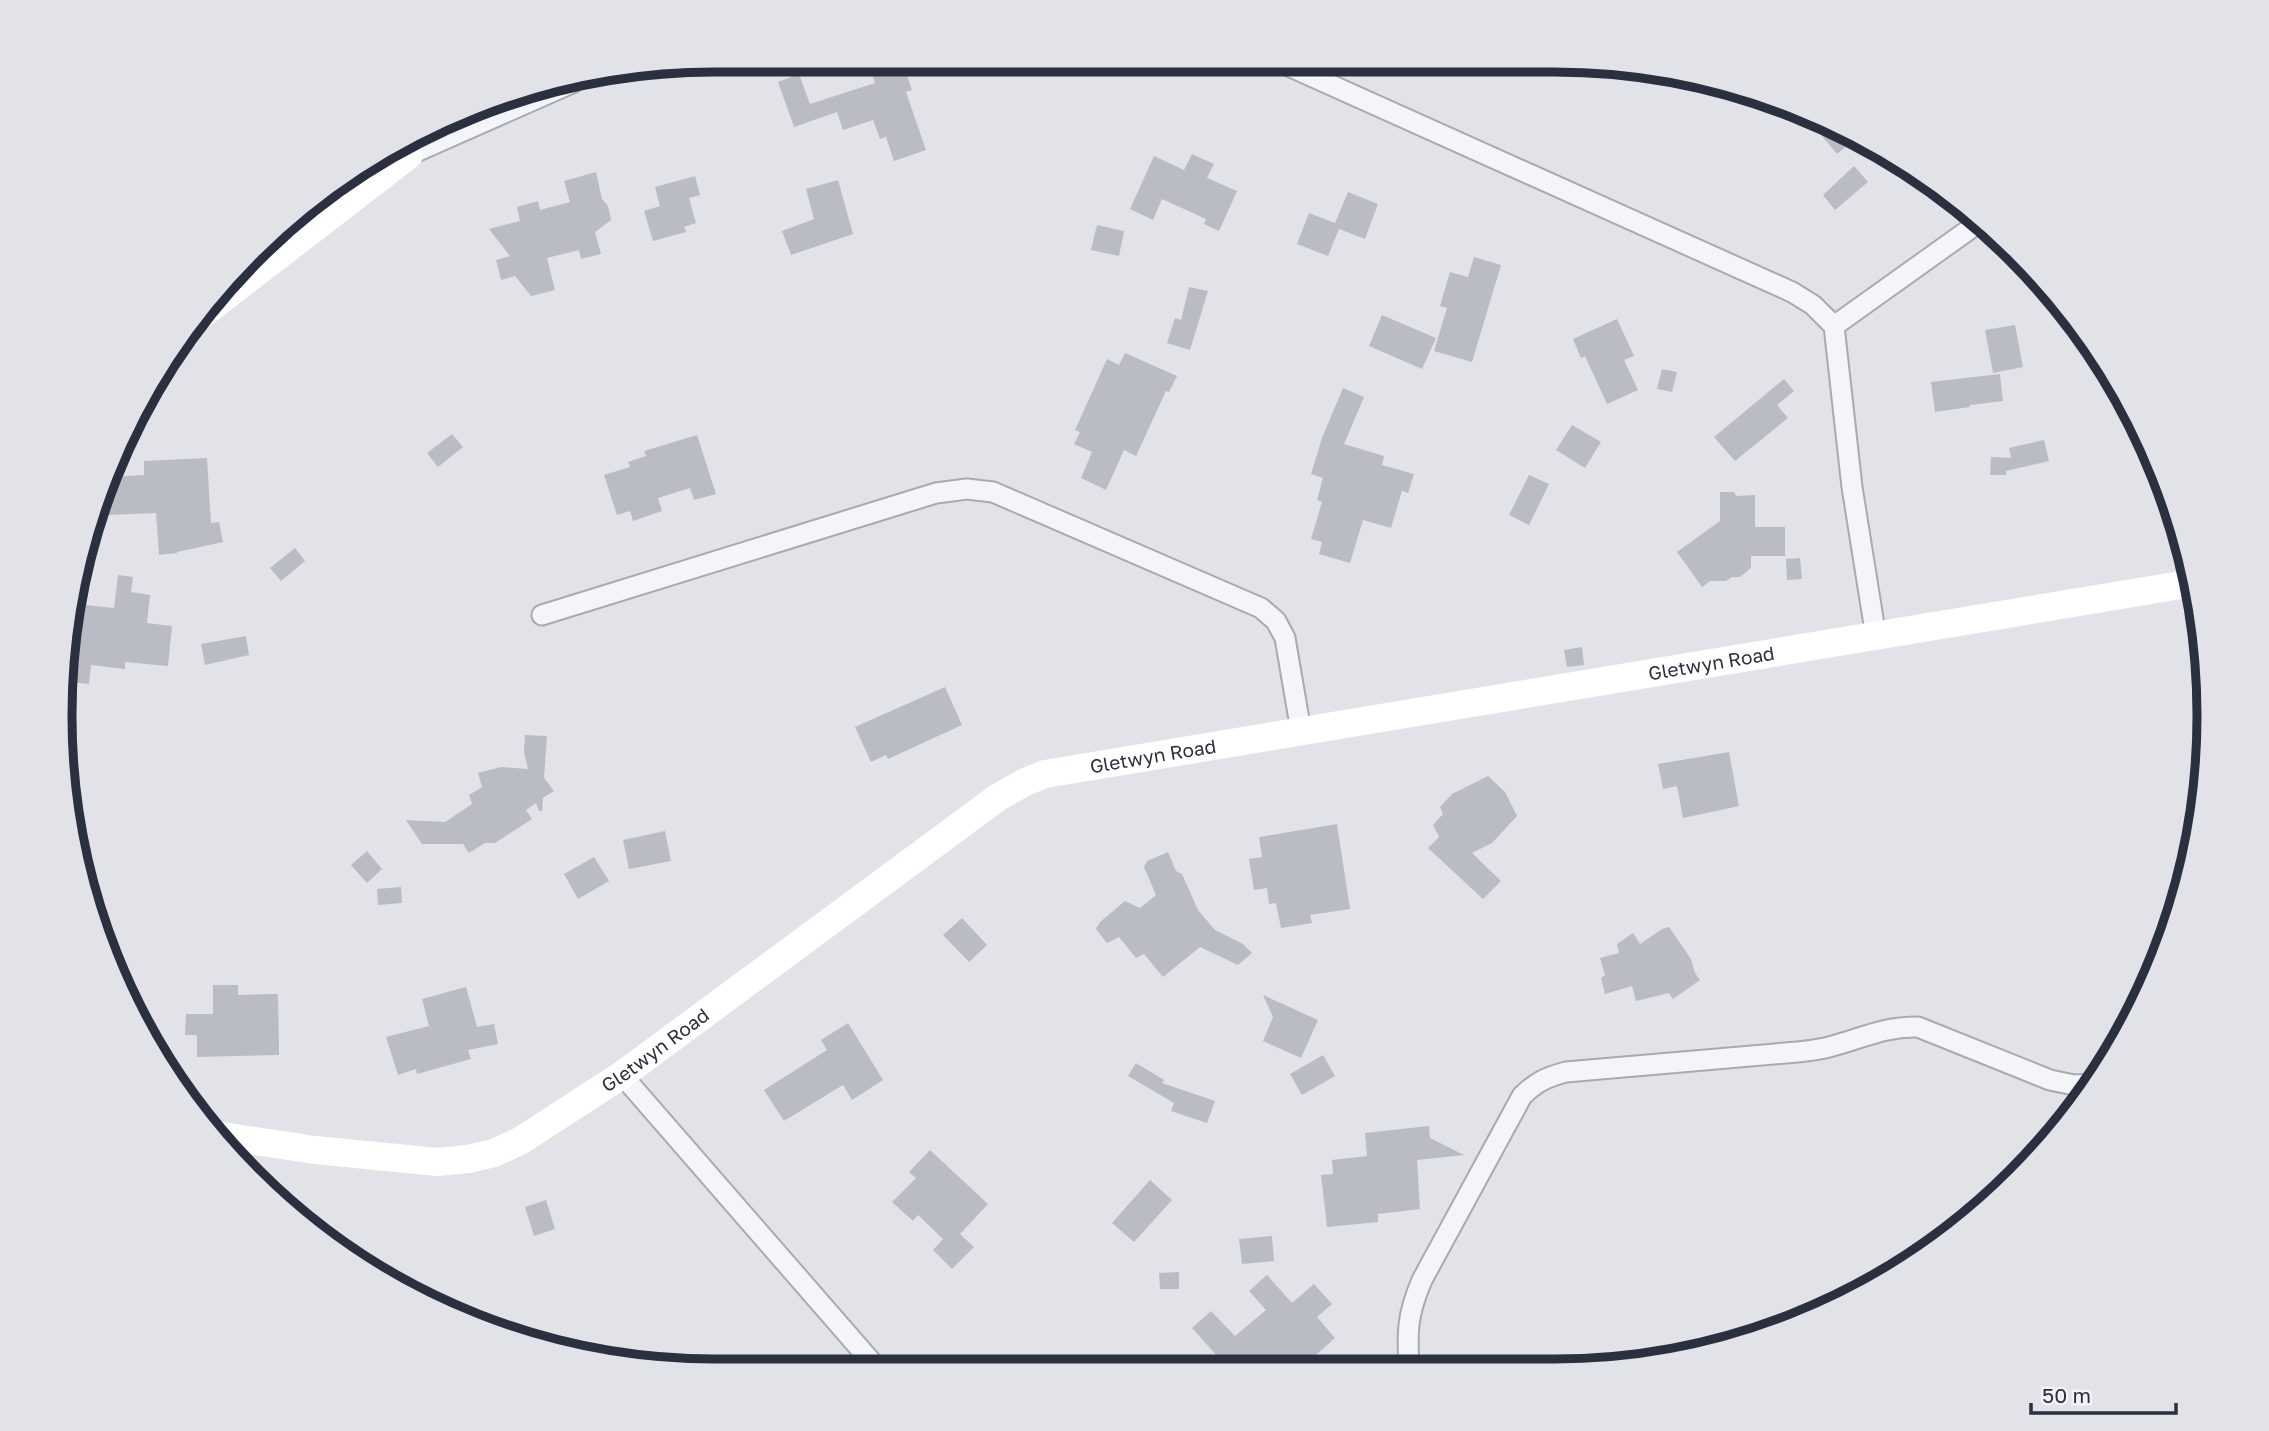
<svg xmlns="http://www.w3.org/2000/svg" width="2269" height="1431" viewBox="0 0 2269 1431" font-family="'Golos Text',sans-serif">
<rect width="100%" height="100%" fill="#e2e3e9"/>
<path fill="#b9bcc5" d="M867,60L902,61L912,90L906,92L926,150L894,161L886,137L880,139L873,120L843,130L837,112L794,127L778,82L799,74L810,104L875,83Z
M1799,108L1804,109L1855,139L1837,154Z
M1192,154L1214,164L1207,178L1237,191L1219,231L1204,224L1206,219L1162,199L1153,220L1130,209L1154,156L1184,170Z
M1854,166L1868,182L1835,210L1823,195Z
M596,172L602,199L608,206L611,220L595,232L601,254L581,259L579,250L547,258L555,290L531,296L515,276L501,280L496,260L510,256L489,229L520,221L517,207L538,201L540,210L570,202L564,181Z
M695,176L700,195L689,198L696,223L684,227L686,232L653,241L644,211L660,206L655,187Z
M838,180L853,234L791,255L782,231L814,219L806,189Z
M1348,192L1378,204L1365,239L1339,229L1328,256L1297,244L1309,213L1335,223Z
M1097,225L1124,231L1119,256L1091,250Z
M1474,257L1501,265L1472,362L1434,351L1447,308L1440,306L1450,272L1468,277Z
M1189,287L1208,291L1190,350L1167,343L1175,318L1181,320Z
M1382,315L1436,338L1422,369L1369,346Z
M1617,319L1634,356L1624,360L1638,390L1607,404L1585,356L1581,358L1573,339Z
M2015,325L2023,367L1993,373L1985,330Z
M1125,353L1177,376L1169,392L1166,391L1136,456L1124,450L1106,490L1081,478L1092,452L1074,444L1080,432L1075,430L1107,359L1119,365Z
M1662,369L1677,372L1672,392L1657,389Z
M2000,374L2003,401L1970,405V407L1935,412L1931,382Z
M1784,379L1794,391L1777,405L1788,418L1735,461L1714,437Z
M1343,388L1364,397L1344,444L1384,456L1382,465L1414,474L1408,493L1402,491L1391,528L1363,520L1350,563L1319,554L1322,542L1311,539L1322,502L1317,500L1323,478L1311,474L1322,438Z
M1572,425L1601,442L1585,468L1556,450Z
M452,434L463,447L438,467L427,453Z
M697,435L716,494L694,500L690,488L658,498L662,511L633,521L630,511L617,515L604,475L630,467L628,462L646,456L644,451Z
M2044,440L2049,461L2006,471V475H1990L1991,457L2011,458L2009,448Z
M207,458L211,523L219,522L223,542L177,552V553L159,555L156,513L108,515L106,482L109,477L144,475V461Z
M1529,475L1549,484L1529,525L1509,515Z
M1720,492H1734L1736,496L1755,495V527H1785V556H1751V568L1740,577H1732L1726,581H1710L1702,587L1677,552L1720,521Z
M295,548L305,561L281,581L270,568Z
M1800,558L1802,579L1787,580L1786,559Z
M118,575L133,577L131,592L150,595L147,623L172,626L168,666L125,662V669L91,665L89,684L62,681L61,673L75,604L114,608Z
M246,636L249,655L205,665L201,644Z
M1582,647L1584,665L1567,667L1564,650Z
M945,687L962,725L888,759L886,755L871,762L855,727Z
M525,735L547,736L544,778L554,791L543,798L542,811H539L536,803L526,810L532,819L495,843H485L469,853L463,844H422L406,820L445,822L472,804L469,795L482,787L478,773L501,767L528,769L524,752Z
M1729,752L1739,806L1683,818L1677,786L1663,789L1658,764Z
M1488,776L1505,792L1517,816L1492,843L1472,853L1501,881L1483,899L1428,848L1439,837L1433,825L1443,814L1440,807L1452,794Z
M1337,824L1350,909L1310,915L1312,923L1281,928L1276,903L1269,904L1267,888L1254,890L1249,859L1262,857L1259,837Z
M665,831L671,861L629,869L623,840Z
M367,851L382,869L367,883L351,865Z
M1168,852L1176,871L1182,874L1198,910L1215,930L1243,944L1252,953L1238,965L1200,947L1163,977L1144,954L1136,958L1119,937L1107,943L1096,929L1100,922L1125,901L1140,908L1156,895L1144,867L1147,861Z
M594,857L609,881L578,899L564,874Z
M401,887L402,903L378,905L377,889Z
M962,918L987,945L969,962L943,935Z
M1669,927L1691,959L1695,973L1700,980L1673,999L1669,993L1636,1001L1632,986L1605,994L1601,978L1605,975L1600,958L1619,953L1617,944L1633,933L1640,944L1662,929Z
M213,985H238V995L278,994L279,1055L197,1057V1035H185L186,1014H213Z
M466,987L477,1027L494,1024L498,1044L468,1050L471,1059L417,1074L416,1069L398,1075L386,1037L429,1026L422,999Z
M1263,995L1318,1020L1301,1058L1263,1041L1273,1017Z
M848,1023L883,1080L852,1100L843,1085L784,1121L764,1090L827,1050L821,1040Z
M1323,1055L1335,1076L1302,1095L1290,1074Z
M1136,1063L1164,1080L1162,1083L1215,1101L1207,1123L1171,1111L1174,1103L1128,1076Z
M1429,1126L1430,1138L1464,1155L1417,1160L1420,1209L1378,1214V1222L1327,1227L1321,1175L1333,1174L1332,1160L1367,1156L1365,1133Z
M930,1150L988,1204L960,1234L974,1247L952,1269L933,1250L943,1239L918,1215L913,1221L892,1202L916,1178L909,1172Z
M1150,1180L1172,1200L1134,1242L1112,1223Z
M546,1200L555,1229L534,1236L525,1207Z
M1272,1236L1274,1261L1242,1264L1239,1239Z
M1179,1272V1289H1160L1159,1273Z
M1267,1275L1292,1303L1314,1284L1332,1304L1317,1317L1335,1338L1300,1369L1228,1368L1192,1328L1211,1311L1235,1336L1266,1310L1249,1291Z"/>
<g fill="none" stroke-linecap="round" stroke-linejoin="round">
<defs>
<path id="street" d="M1282,63L1792,292L1813,305L1834,326L1852,487L1876,637
M409,155L572,83
M1834,326L1981,221
M542,615L936,493L967,489L993,492L1261,608L1276,621L1285,638L1301,731
M622,1075L876,1367
M1409,1369C1407,1332 1407,1315 1422,1280L1522,1096C1536,1082 1547,1077 1566,1072L1797,1052C1806,1051 1816,1050 1825,1048C1859,1040 1883,1026 1918,1027L2050,1080L2074,1085L2093,1084"/>
</defs>
<use href="#street" stroke="#a7aab3" stroke-width="23"/>
<use href="#street" stroke="#f4f5f8" stroke-width="19"/>
<g stroke="#fff" stroke-width="28">
<path d="M191,323L409,155L404,144"/>
<path id="s1" d="M222,1136L315,1150L438,1162L468,1159L494,1153L520,1141L622,1075L997,798L1025,782L1045,774L2193,583"/>
</g>
</g>
<g text-anchor="middle" stroke-width="6" stroke-linejoin="round" paint-order="stroke">
<g font-size="19" fill="#2b3040" stroke="#f1f3f7">
<text dy="7" stroke="none"><textPath href="#s1" startOffset="1620">Gletwyn Road</textPath></text>
<text dy="7" stroke="none"><textPath href="#s1" startOffset="1054">Gletwyn Road</textPath></text>
<text dy="7" stroke="none"><textPath href="#s1" startOffset="466">Gletwyn Road</textPath></text>
</g>
</g>
<path d="M0 0H2269V1431H0ZM715 72H1554A643 643 0 0 1 2197 715V716A643 643 0 0 1 1554 1359H715A643 643 0 0 1 72 716V715A643 643 0 0 1 715 72Z" fill="#e1e3e8" fill-rule="evenodd"/>
<path fill="none" stroke="#2b3040" stroke-width="9" d="M715 72H1554A643 643 0 0 1 2197 715V716A643 643 0 0 1 1554 1359H715A643 643 0 0 1 72 716V715A643 643 0 0 1 715 72Z"/>
<path d="M2031 1403v10h145v-10" fill="none" stroke="#2b3040" stroke-width="3.5"/>
<text x="2042" y="1403" font-size="21" fill="#2b3040" stroke="#f1f3f7" stroke-width="5" paint-order="stroke">50 m</text>
</svg>
